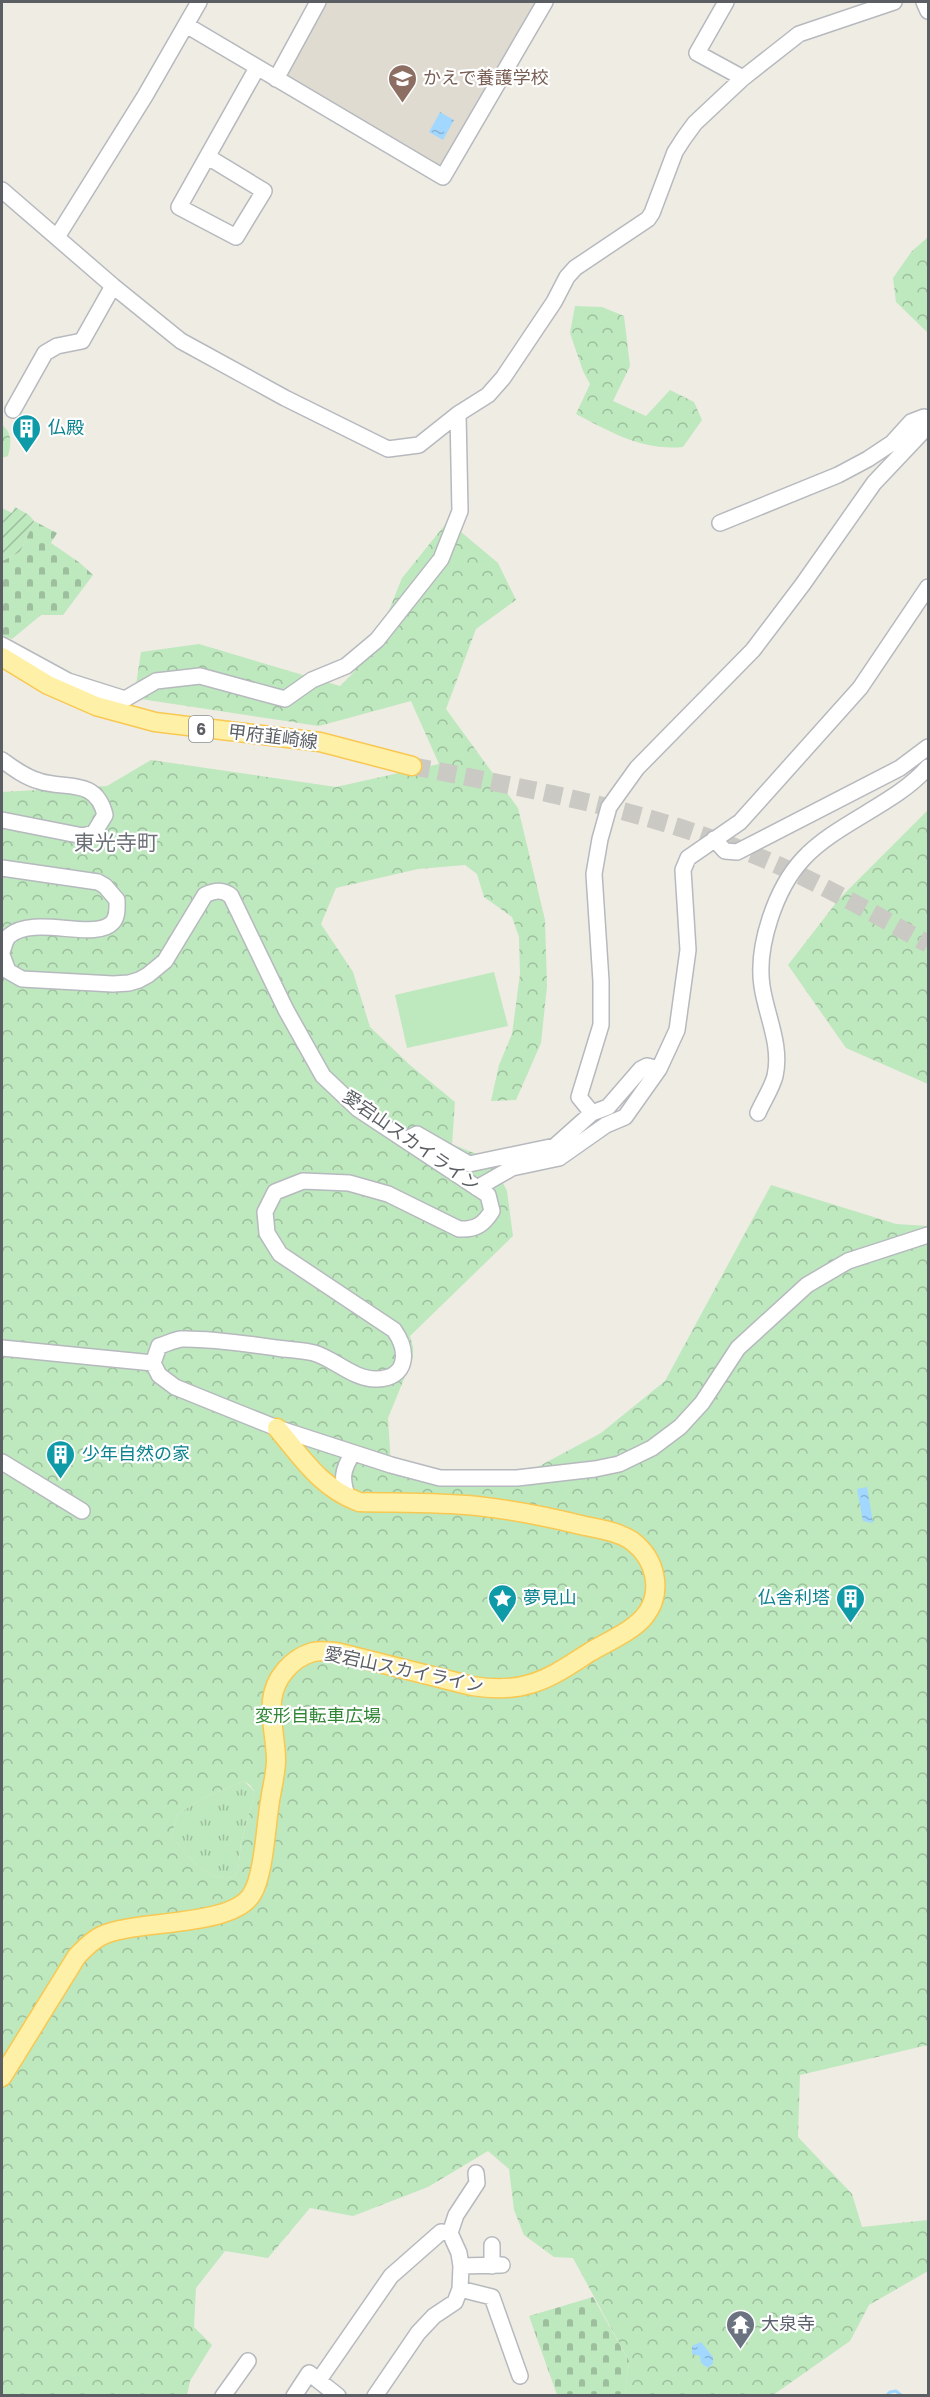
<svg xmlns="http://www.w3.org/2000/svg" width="930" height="2397" viewBox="0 0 930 2397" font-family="Poppins,'Noto Sans JP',sans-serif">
<defs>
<pattern id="grass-tufts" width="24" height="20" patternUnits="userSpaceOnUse" patternTransform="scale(1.5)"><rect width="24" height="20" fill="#bee8be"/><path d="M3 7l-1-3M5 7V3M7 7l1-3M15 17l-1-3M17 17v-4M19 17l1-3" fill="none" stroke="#9dbf9e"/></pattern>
<pattern id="forest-crowns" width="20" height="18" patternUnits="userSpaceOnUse" patternTransform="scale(1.5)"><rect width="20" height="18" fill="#bee8be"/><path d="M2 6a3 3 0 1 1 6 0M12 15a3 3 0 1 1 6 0" fill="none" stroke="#9dbf9e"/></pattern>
<pattern id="cemetery-stones" width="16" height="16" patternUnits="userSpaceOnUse" patternTransform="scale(1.5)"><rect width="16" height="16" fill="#bee8be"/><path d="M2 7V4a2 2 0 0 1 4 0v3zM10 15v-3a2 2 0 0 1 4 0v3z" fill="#9dbf9e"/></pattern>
<pattern id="garden-furrows" width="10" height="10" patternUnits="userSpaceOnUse" patternTransform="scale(1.5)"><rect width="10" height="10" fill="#bee8be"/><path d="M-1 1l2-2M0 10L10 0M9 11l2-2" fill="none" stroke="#9dbf9e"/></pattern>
<pattern id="water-ripples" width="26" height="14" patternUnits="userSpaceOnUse" patternTransform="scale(1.5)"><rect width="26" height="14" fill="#a2d7ff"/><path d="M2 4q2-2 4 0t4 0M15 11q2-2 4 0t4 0" fill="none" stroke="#87b2d2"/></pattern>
</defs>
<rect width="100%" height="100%" fill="#efece3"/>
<path fill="#dfdbd1" d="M318,2H545L443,177L276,79Z"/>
<path fill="url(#grass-tufts)" d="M244,1781L255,1792L241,1843L238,1870L234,1877C207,1884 187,1854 171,1836L178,1814L201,1799Z"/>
<path fill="url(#forest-crowns)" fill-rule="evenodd" d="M927,238L928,239V279L927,281L928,284V333L896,302L893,278L912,251Z
M575,306L602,307L624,316L630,366L613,401L646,416L670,390L694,402L702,420L683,447C642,451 611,432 576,414L590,384L583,371L570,333Z
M2,425C13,433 11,445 8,456L2,458Z
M448,521L498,563L516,600L476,629L446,709L518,808L545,920L547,986L541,1043L516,1100L491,1101L499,1065L512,1034L520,974L519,937L512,917L484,897L477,874L465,865L418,869L336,888L321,924L353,972L370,1027L411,1066L455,1102L452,1144L491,1160L507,1191L513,1236L410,1336L413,1347V1357L388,1418L391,1465L440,1478H517L601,1433L665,1381L771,1185L896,1224L928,1226V2045L800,2075L798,2137L852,2194L862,2227L928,2220V2271L869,2305L850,2341L773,2395H625L629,2361L573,2258L554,2257L524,2235L514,2210L509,2169L488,2151L428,2187L353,2216L310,2208L268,2258L225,2251L196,2288L194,2327L212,2345L190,2381L187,2395L2,2396V792L107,786L151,760L336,787L439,764L411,701L319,726L134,698L141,652L199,644L340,686L354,672L377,640L402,578ZM244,1781L250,1785L255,1792L241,1843L238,1870L234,1877C207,1884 187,1854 171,1836L178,1814L201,1799Z
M928,810V1084L846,1048L788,965L839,899Z"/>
<path fill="url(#cemetery-stones)" d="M34,521L57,533L51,543L80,563L93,575L63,615H41L12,639L2,635V561L20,552Z
M593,2297L629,2361L625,2395H557L529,2316Z"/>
<path fill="url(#garden-furrows)" d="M15,507L29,515L34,521L20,552L2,561V508L12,513Z"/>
<path fill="#bee8be" d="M494,972L508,1026L407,1048L395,995Z"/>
<path fill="url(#water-ripples)" d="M440,112L454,120L443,140L429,132Z
M867,1487L873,1523L863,1521L857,1489Z
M701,2342L713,2357V2363L708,2368L701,2363L700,2356L692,2354V2346Z"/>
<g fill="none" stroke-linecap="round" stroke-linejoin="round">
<path stroke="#a2d7ff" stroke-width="3" d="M886,2396L890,2392L896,2391L902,2396"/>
<path stroke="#cac9c3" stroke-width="18" stroke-dasharray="18 9" stroke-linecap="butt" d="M412,766C518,787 628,806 729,845C799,871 864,908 928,944"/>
<defs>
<path id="minor" d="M726,2L697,53L743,78
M924,2L928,11
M186,25L443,177L545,2
M276,79L318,2
M208,157L264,191L236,237L179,207L257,68
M2,190L113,286L181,341L285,398L388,449L419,445L458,414L488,395L503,378L554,302L567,277L575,268L648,219L652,213L675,152L684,138L695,123L743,78L799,34L894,2
M57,237L145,96L199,2
M13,410L45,353L57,346L82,341L113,286
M720,523L838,475L868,459L892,443L911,422L924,417L928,419
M2,645L68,681L125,699L156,681L200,676L285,699L312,680L346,666L377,640L441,559L460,511L458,414
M2,760C13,768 25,777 39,781C65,790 96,777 105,815L94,833L83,836L2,820
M714,839L725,851L737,852L900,768L928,747
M2,868L98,882L105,886L117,900C117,907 118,916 113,922C96,942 34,914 9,936C5,940 4,947 2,952
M2,955L8,971L22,979L113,984L129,983L139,980L148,975L165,961L205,895C215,890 223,889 231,896L286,1010L323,1076L358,1109L488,1195L492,1211C484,1224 476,1230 459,1229L388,1194L349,1183L303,1181L275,1192L265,1212L267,1233L280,1254L394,1330C409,1351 408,1378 377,1379C354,1380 335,1359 314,1353C302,1350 289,1350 277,1348C248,1344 210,1338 181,1339C174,1340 166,1344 159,1346L153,1363L159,1375L175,1387L222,1406L277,1428L391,1465L440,1478H517L595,1469L619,1464L652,1448L680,1427L702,1403L738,1348L807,1285L848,1261L928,1235
M592,1113L579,1097L601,1025V981L594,874L600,839L609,807L637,768L753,650L803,584L874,483L928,426
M758,1113C763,1101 772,1088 775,1076C782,1045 766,1015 762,986C756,946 776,888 803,859C836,823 896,804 928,767
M405,1140L417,1134L469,1164L555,1146L592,1113L608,1107L641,1069L647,1066L659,1069
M477,1188L512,1168L559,1158L606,1125L625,1117L659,1069L677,1030L688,950L683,870L688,858L740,822L860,688L928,587
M2,1348L153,1363
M2,1462L82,1511
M348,1498C341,1479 342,1470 353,1453
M450,2233L456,2215L477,2183L476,2173
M461,2266L502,2265
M492,2266V2245
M460,2289L492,2297L520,2376
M319,2380L391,2276L441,2232L450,2233L459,2253L461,2266L460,2289L455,2302L434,2316L418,2333L375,2396
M223,2396L248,2361
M294,2396L309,2373L338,2396"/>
<path id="major" d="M2,657L48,685L96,706L155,722L320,742L412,766
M2,2077L77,1956C84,1949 91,1941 101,1936C135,1919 232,1928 252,1894C264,1875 266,1824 270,1801C272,1787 276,1773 276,1760C276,1740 270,1721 272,1701C274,1678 292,1658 313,1652C320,1650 329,1652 336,1652L472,1686C491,1689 511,1690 530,1684C552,1678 571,1664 590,1652C607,1642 631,1632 644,1617C664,1593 656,1559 632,1541C619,1532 600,1529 585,1526C549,1517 513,1510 477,1506C438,1502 398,1503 359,1502C321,1488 302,1458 277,1428"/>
</defs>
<use href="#minor" stroke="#b6b9be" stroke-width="18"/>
<use href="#major" stroke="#f8c852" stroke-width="21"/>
<use href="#minor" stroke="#fff" stroke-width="15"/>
<use href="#major" stroke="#fff0a7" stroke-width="18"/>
</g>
<defs>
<symbol id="school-pin" viewBox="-11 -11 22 30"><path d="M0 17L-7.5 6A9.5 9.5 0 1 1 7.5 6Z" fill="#8d6e63" stroke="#fff"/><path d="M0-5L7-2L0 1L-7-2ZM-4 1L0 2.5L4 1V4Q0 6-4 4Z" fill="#fff"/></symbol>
<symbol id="building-pin" viewBox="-11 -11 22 30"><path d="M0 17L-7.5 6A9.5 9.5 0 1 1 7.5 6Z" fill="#0f9aa8" stroke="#fff"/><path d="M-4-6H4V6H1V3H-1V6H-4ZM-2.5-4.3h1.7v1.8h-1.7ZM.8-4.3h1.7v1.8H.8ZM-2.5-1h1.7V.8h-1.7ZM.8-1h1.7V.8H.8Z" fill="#fff"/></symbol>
<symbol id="sight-pin" viewBox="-11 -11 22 30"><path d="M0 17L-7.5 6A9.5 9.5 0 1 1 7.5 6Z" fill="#0f9aa8" stroke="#fff"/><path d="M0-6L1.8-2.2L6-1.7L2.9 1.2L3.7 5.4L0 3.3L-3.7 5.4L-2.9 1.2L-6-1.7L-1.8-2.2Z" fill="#fff"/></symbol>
<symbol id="temple-pin" viewBox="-11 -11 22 30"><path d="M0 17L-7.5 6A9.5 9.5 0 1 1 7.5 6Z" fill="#6b7280" stroke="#fff"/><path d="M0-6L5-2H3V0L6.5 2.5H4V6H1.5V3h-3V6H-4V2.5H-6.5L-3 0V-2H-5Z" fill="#fff"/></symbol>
</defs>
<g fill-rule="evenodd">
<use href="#school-pin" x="386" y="62" width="33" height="45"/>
<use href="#building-pin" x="10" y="412" width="33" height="45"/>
<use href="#building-pin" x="44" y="1438" width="33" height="45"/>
<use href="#sight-pin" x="486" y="1582" width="33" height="45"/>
<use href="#building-pin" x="834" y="1582" width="33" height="45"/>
<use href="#temple-pin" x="724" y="2308" width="33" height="45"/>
</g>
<g text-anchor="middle" stroke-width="4.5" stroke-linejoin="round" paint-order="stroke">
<rect fill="#fff" stroke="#8c8f92" stroke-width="1.5" x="189" y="716" width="24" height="26" rx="4.5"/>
<g font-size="16" font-weight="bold" fill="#5b5f64">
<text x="201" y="735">6</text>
</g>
<g font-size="18" fill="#785e54" stroke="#fff" text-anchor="start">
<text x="423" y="84">かえで養護学校</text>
</g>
<g font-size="18" fill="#0d838f" stroke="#fff" text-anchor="start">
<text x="48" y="434">仏殿</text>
<text x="82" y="1460">少年自然の家</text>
<text x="523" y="1604">夢見山</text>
<text x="830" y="1604" text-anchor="end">仏舎利塔</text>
</g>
<g font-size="18" fill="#5b5f64" stroke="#fff">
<text transform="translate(273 737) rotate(7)" y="6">甲府韮崎線</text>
<text transform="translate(411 1141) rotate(35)" y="6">愛宕山スカイライン</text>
<text transform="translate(404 1670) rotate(12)" y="6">愛宕山スカイライン</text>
</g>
<g font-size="18" fill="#308634" stroke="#fff">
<text x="318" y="1722">変形自転車広場</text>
</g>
<g font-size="18" fill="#5b616d" stroke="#fff" text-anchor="start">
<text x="761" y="2330">大泉寺</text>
</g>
<g font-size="21" fill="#6c7176" stroke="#fff">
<text x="116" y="850">東光寺町</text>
</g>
</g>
<rect width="930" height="2397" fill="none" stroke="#5b5f64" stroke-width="6"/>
</svg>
